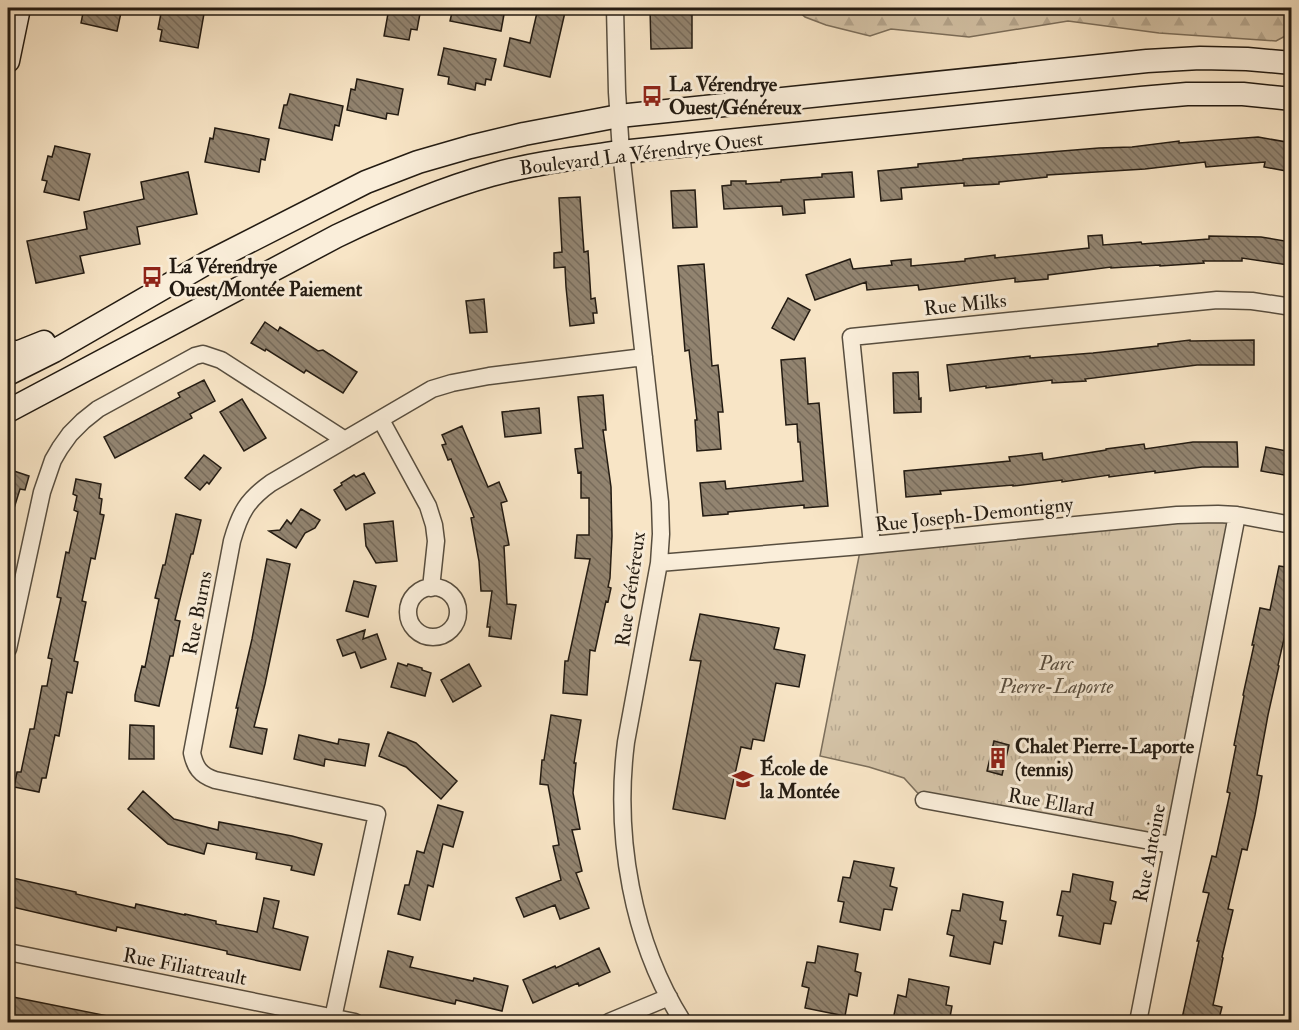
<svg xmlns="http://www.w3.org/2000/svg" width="1299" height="1030" viewBox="0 0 1299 1030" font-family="'IM FELL Double Pica',serif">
<defs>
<pattern id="forest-firs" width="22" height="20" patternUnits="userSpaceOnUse" patternTransform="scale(1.5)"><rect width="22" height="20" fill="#d4c3a7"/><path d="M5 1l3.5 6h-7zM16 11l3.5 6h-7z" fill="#b6a78f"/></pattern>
<pattern id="park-tufts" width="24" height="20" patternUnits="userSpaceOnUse" patternTransform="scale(1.5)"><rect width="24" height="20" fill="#d4c3a7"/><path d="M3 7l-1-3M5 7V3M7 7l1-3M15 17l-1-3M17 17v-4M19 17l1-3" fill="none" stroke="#b6a78f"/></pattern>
<pattern id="building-back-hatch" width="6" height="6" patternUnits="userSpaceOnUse" patternTransform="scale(1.5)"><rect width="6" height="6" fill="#928470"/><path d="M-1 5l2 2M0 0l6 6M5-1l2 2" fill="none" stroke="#776b5b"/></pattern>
</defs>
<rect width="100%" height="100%" fill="#f8e5c6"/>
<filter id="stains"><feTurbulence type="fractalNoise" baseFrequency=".00333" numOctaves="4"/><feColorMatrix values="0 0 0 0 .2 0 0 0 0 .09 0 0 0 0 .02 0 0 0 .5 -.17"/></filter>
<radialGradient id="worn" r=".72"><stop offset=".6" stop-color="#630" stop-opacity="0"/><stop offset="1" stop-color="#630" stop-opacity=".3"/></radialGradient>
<path fill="url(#forest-firs)" stroke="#7c6f5c" stroke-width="1.5" d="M795,8H1291V33L1276,41L1159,33L1068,21L969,37L891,29L870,36L826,25L805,17Z"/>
<path fill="url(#park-tufts)" stroke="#7c6f5c" stroke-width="1.5" d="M1237,515L1172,845L924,800L904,778L869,767L820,756L861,546Z"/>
<path fill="url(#building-back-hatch)" stroke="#231b12" stroke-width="1.5" d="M84,8H122L117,31L81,23Z
M162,8H205L198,48L160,41L162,30L158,29Z
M389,8H421L417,30L411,29L409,40L384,36Z
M453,8H502V9H505L501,31L450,21Z
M538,8H566L550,77L504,66L510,38L530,43Z
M650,8H692V48L651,49Z
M444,48L496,59L491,80L486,79L485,85L476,83L475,90L448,84L449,77L438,75Z
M357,79L403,89L398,115L387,113L386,119L347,110L351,89L355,90Z
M290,94L343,106L339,126L335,125L332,140L279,128L284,105H287Z
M215,128L269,139L265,160L261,159L259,172L205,162L210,138L213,139Z
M1258,137L1292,143V172L1264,167L1265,162L1206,167L1205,162L1145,169L1047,175V177L999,182V184L964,186V183L901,188L902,199L881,201L878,171L918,167V164L963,160V159L1099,148L1132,147L1179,141V143Z
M55,146L90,154L79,200L44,192L47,181L42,180L48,156L52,157Z
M188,172L197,214L137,227L140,244L80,256L84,273L36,283L27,241L87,229L84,212L144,199L141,182Z
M852,172L854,197L804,200L805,213L783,215L782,206L724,209L722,186L731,185V181H746V184L781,182V180L822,177V174Z
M695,190L697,227L673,228L671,191Z
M580,197L584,252L588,251L591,299L595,298L597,313H593L594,323L570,326L566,287L565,267L554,268V253L562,252L559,198Z
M1102,235L1103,245L1141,242L1142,244L1209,239V236L1261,237L1291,242L1288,265L1242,258V261H1203L1204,263L1160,266V265L1111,268V267L1048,275V279L1015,282V278L919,290L918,285L867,290L866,282L815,300L806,275L850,259L853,269L892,265L891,261L911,259V266L965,261V259L995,255V258L1089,248L1088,236Z
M704,264L712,366L718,365L723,412H718L721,449L697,451L695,420H697L689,350L685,351L678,266Z
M788,298L810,310L794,340L772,328Z
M484,299L487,332L470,333L466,301Z
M265,322L278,331L280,327L318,351L323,350L357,372L343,393L306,370L304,373L266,349L265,351L251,343Z
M1190,340V341L1254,340V365H1197L1085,379L1086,381L1052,383V380L986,388V386L950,391L947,365L1030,356V358L1093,353L1158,346V344Z
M805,358L808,404L819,403L828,506L804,508V505L728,512V514L703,516L700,483L725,481L726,489L803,481L800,442H798L797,424L786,425L781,360Z
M918,372L919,399L921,398V412L894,413L893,373Z
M204,380L215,401L190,414L192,418L115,458L104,437L180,397L178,393Z
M603,395L606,430H603L611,487L612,536L610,578L608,587L611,588L608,602L606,601L595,651L590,650L587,695L563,693L565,661H568L590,559L575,558L577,535H589V498H581V472L578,473L575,449L583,448L578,397Z
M242,399L266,438L244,451L220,412Z
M539,408L541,433L505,437L502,412Z
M462,426L488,487L499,482L507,501L501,503L509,545L504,546L507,604L516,605L511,639L489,636L490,627H487L492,591H481L479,561L471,518L474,517L451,459L448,460L442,445L446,444L442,435Z
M1193,442H1237L1238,467H1202L1155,473V471L1109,477V475L1062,482V480L1013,486V485L940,491L941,494L906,497L904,471L1010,461L1009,457L1042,453L1043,460L1106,450V449L1144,444L1145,449Z
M1266,447L1292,452V468L1290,476L1261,471Z
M204,455L221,468L209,484L207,482L200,490L185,478Z
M8,469L29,476L25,490L20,489L11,518L8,517Z
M364,473L375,493L346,510L334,490L342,485L341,483L354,475L356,477Z
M76,479L101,484L99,498L102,499L100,514L104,515L95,559L91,558L82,601L86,602L74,661L78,662L72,693L67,692L59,736L55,735L46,778H42L39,792L14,787L17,772H21L30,729H34L42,686H47L52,659L48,658L61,598L57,597L66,552L69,553L78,512L74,510L77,496L73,494Z
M301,509L320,520L315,528L305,533L296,548L269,531L280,530L287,520L291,524Z
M176,514L201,520L193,554H191L175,620L180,621L173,656H170L159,706L135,701V695L142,666L145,667L159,599L155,598L163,565H165Z
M393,521L397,561L376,563L366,546L364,524Z
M267,559L290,564L265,684L254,727L267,729L262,754L230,747L238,708H236L252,639Z
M1279,566L1292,568V604L1278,665L1279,666L1268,715L1257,775L1262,776L1255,815L1247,850L1242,849L1228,909L1233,910L1222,957L1223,958L1213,1005L1222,1007L1218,1023H1181L1199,941H1197L1209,893L1203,892L1212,856L1216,857L1230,793L1227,792L1236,746L1234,745L1244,696L1243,695L1254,645H1252L1260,608L1270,610Z
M354,581L376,586L368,617L346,611Z
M700,614L779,628L774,649L805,655L799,687L776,683L764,741L753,739L751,749L741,747L725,819L673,809L701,661L690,660Z
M365,630L363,639L377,634L386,659L361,668L355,652L343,656L337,640Z
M398,663L407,666L408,664L422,668V670L431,673L425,696L391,687Z
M469,664L481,686L453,702L441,680Z
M551,715L581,720L574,763H576L573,793L580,829L572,830L582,871L576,873L589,908L560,919L555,905L524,917L516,898L561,880L553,846L559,845L548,785L540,784L542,760H544Z
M130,725L154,726V759H129Z
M388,732L416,743L457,781L441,799L406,767L379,756Z
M299,735L338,744L339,739L369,744L365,766L325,759L324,766L294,759Z
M994,741L1009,745L1002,775L987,771Z
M143,791L174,819L218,830L219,822L292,836L322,844L314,875L291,870L292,866L256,859L257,853L207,843L204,854L168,844L128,809Z
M438,805L463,812L453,847L443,844L433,887L428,885L420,920L398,914L405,885H409L417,851L424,853Z
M854,861L894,868L890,886L897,888L892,910L884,909L880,930L840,922L844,902L838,901L843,877L850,878Z
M1073,874L1113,882L1110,900L1116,902L1111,924L1104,923L1100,944L1059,936L1063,916L1057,915L1062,891L1070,892Z
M8,877L76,892V894L135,908L136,904L185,915V914L216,921V924L257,932L264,898L279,901L273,928L308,937L300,970L227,954V951L117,927L116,931L8,906Z
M963,894L1003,902L1000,920L1006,921L1002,944L994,942L990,964L950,956L954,936L947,934L952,910L960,911Z
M818,946L858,954L855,971L861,973L857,996L849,994L845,1016L805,1008L809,988L802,986L807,962L815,963Z
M599,948L610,972L579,986L578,983L533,1003L523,980L555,966L556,968Z
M388,951L413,957L410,967L473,981L474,978L508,986L502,1011L456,1000L455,1004L380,987Z
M909,979L949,987L946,1005L952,1006L949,1023H900V1021L893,1020L898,995L906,997Z
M8,996L108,1016L107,1023H23L8,1019Z"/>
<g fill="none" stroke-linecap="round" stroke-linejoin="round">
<defs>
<path id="minor" d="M615,8L617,92L621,152L660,502L661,534L659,563L626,742C614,836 632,942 683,1022
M381,420L428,506L434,525L436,541L431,588
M872,545L851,337L1217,300L1252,301L1292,307
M659,563L861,546L1177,515L1218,514L1237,515L1292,525
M408 612a25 25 0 1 1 50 0a25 25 0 1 1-50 0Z
M8,649L42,492L53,460L60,448L70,434L83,421L98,409L195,356L203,354L221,360L345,440
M924,800L1172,845
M8,952L355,1022
M333,1018L377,814L215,780C200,775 195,767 192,753L232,541C240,513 247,500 271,483L432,389L452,383L489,376L644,357
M609,1022L669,997
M1138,1022L1237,515"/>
<path id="secondary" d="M8,61L19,8
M8,352H19L44,342
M8,374L54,351L205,264L366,182L418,162L470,147L524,134L619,116L1147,61L1200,58L1247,59L1292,63
M8,411L337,236C387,212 437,190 491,175C533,163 578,158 621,152L1141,98L1187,94H1243L1292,99"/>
</defs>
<use href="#minor" stroke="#584e3f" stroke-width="19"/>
<use href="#secondary" stroke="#231b12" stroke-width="25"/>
<use href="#minor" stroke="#faeeda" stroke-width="16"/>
<use href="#secondary" stroke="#faeeda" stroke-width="22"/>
</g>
<defs>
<symbol id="bus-bare" viewBox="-9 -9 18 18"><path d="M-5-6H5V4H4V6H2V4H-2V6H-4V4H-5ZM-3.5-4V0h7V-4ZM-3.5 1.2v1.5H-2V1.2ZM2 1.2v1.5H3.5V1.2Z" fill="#8f2418" stroke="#faeeda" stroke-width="2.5" paint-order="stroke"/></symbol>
<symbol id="building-bare" viewBox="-9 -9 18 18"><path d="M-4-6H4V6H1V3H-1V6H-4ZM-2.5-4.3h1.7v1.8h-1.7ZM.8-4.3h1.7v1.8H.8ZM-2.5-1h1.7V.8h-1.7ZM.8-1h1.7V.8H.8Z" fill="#8f2418" stroke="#faeeda" stroke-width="2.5" paint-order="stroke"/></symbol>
<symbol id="school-bare" viewBox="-9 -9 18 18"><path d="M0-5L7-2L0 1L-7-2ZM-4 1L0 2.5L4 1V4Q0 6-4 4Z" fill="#8f2418" stroke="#faeeda" stroke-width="2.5" paint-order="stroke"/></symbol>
</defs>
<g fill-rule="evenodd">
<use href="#bus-bare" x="637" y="81" width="30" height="30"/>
<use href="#bus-bare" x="137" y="262" width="30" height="30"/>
<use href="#building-bare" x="983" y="743" width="30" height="30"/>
<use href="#school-bare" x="728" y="764" width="30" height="30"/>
</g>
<g text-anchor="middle" stroke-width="6" stroke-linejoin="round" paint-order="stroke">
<g font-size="20" font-weight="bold" fill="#231b12" stroke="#faeeda" text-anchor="start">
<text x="669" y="91">La Vérendrye<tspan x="669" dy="23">Ouest/Généreux</tspan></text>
<text x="169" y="273">La Vérendrye<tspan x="169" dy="23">Ouest/Montée Paiement</tspan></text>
<text x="1015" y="753">Chalet Pierre-Laporte<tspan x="1015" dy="23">(tennis)</tspan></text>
<text x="760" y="775">École de<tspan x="760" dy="23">la Montée</tspan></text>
</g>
<g font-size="20" fill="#231b12" stroke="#faeeda">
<text transform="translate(641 153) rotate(-7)" y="7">Boulevard La Vérendrye Ouest</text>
<text transform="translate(965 304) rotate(-6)" y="7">Rue Milks</text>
<text transform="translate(974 514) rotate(-6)" y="7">Rue Joseph-Demontigny</text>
<text transform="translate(630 589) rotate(-82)" y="7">Rue Généreux</text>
<text transform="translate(197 613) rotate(-79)" y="7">Rue Burns</text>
<text transform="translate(1051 802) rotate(10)" y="7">Rue Ellard</text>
<text transform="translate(1149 853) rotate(-79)" y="7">Rue Antoine</text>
<text transform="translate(185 966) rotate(11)" y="7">Rue Filiatreault</text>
</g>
<g font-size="20" font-style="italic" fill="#584d3f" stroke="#faeeda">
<text x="1056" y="670">Parc<tspan x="1056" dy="23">Pierre-Laporte</tspan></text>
</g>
</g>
<rect width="1299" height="1030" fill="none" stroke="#f8e5c6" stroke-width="30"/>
<rect x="9" y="9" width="1281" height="1012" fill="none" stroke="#231b12" stroke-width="3"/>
<rect x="15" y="15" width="1269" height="1000" fill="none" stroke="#231b12" stroke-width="1.5"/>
<rect width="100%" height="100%" filter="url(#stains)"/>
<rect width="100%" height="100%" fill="url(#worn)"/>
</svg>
